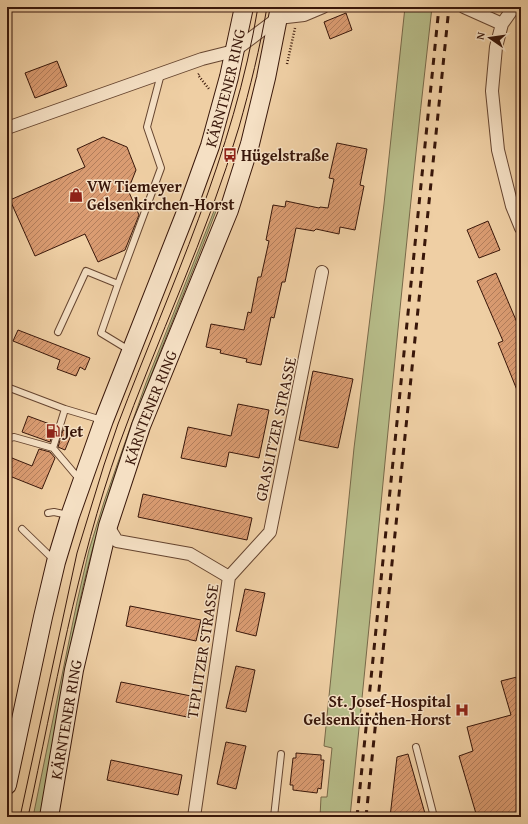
<svg xmlns="http://www.w3.org/2000/svg" width="528" height="824" viewBox="0 0 528 824" font-family="'Gentium Book Plus',serif">
<defs>
<pattern id="building-hatch" width="6" height="6" patternUnits="userSpaceOnUse"><rect width="6" height="6" fill="#da9c72"/><path d="M-1 1l2-2M0 6l6-6M5 7l2-2" fill="none" stroke="#b27e5c"/></pattern>
</defs>
<rect width="100%" height="100%" fill="#efcfa4"/>
<filter id="stains"><feTurbulence type="fractalNoise" baseFrequency=".005" numOctaves="4"/><feColorMatrix values="0 0 0 0 .2 0 0 0 0 .09 0 0 0 0 .02 0 0 0 .5 -.17"/></filter>
<radialGradient id="worn" r=".72"><stop offset=".6" stop-color="#630" stop-opacity="0"/><stop offset="1" stop-color="#630" stop-opacity=".3"/></radialGradient>
<path fill="#b6bb88" stroke="#786949" d="M405,7H432C401,277 378,547 350,817H320L321,797H327L332,748L324,746L354,448L384,204Z
M214,211H216C175,318 128,423 97,533C70,626 58,722 41,817H33L77,602L89,550L104,502L146,383Z"/>
<path fill="url(#building-hatch)" stroke="#39170a" d="M346,13L352,30L330,39L324,22Z
M57,61L67,86L35,98L25,73Z
M103,137L127,147L136,170L128,190L139,215L125,250L98,262L85,234L35,256L10,200L85,167L77,149Z
M337,143L367,149L360,185L364,186L355,230L340,227L339,234L316,229L314,231L296,228L285,282H282L274,318L271,317L261,365L246,362L247,359L220,353L221,350L206,347L211,324L244,330L248,312L251,313L258,277H261L269,241L266,240L273,205L285,207L286,201L319,208L320,207L328,208L334,179L329,178Z
M488,221L500,250L479,258L467,230Z
M496,273L521,332V400L498,343L503,341L477,281Z
M18,330L90,358L85,370L80,367L76,376L57,369L60,360L13,341Z
M313,371L353,379L338,448L299,440Z
M238,404L269,410L259,458L229,452L226,467L181,458L188,427L231,436Z
M28,416L55,426L50,442L22,432Z
M63,430L72,433L65,450L58,447Z
M39,449L50,452L55,458L42,489L7,475V456L32,466Z
M143,494L252,518L247,540L138,517Z
M245,589L265,593L256,636L236,631Z
M130,606L201,620L196,641L126,626Z
M236,666L255,670L246,712L226,708Z
M521,676V817H477L459,756L473,751L467,727L511,715L501,681Z
M121,682L191,696L187,717L116,702Z
M226,742L246,746L236,789L217,784Z
M296,753L321,755V760H324L321,789L318,788L317,793L293,790V785H290L293,758H296Z
M408,754L426,817H390L397,757Z
M111,760L182,775L178,795L107,780Z"/>
<g fill="none" stroke-linecap="round" stroke-linejoin="round">
<defs>
<path id="lane" d="M118,284L161,168L147,127L161,74
M58,332L86,271L118,284L101,333L129,350
M7,387L65,409
M7,439L14,437L53,448
M80,480L53,448L65,409L102,420
M48,513L54,512L68,515
M22,529L54,560
M416,747L434,817
M274,817L281,754"/>
<path id="street" d="M464,7L502,24
M514,7L502,24L496,47L492,91L498,150L512,206L521,228
M7,128L202,59L234,51L278,18L304,15L323,7
M108,526L117,541L190,554L229,577L194,817
M229,577L270,532L322,272"/>
<g id="secondary">
<path id="s1" d="M7,785L43,617L56,562L70,516L104,420L188,207L210,146L229,77L244,7"/>
<path id="s2" d="M49,817L74,670L108,526L141,426L229,210L250,144L266,78L280,7"/>
</g>
</defs>
<use href="#lane" stroke="#664530" stroke-width="8"/>
<use href="#street" stroke="#664530" stroke-width="14"/>
<use href="#secondary" stroke="#39170a" stroke-width="20"/>
<path stroke="#39170a" stroke-width="2.5" stroke-dasharray="1 2" stroke-linecap="butt" d="M287,64L295,28
M199,74L198,75L209,89"/>
<use href="#lane" stroke="#f5e0c4" stroke-width="6"/>
<use href="#street" stroke="#f5e0c4" stroke-width="12"/>
<use href="#secondary" stroke="#f5e0c4" stroke-width="18"/>
<path stroke="#39170a" stroke-width="1" d="M20,817L77,553L104,465L118,424C170,287 234,153 258,7
M28,817C55,692 76,566 119,445C157,339 207,236 239,127C250,88 260,48 267,7"/>
<path stroke="#39170a" stroke-width="3" stroke-dasharray="7 7" stroke-linecap="butt" d="M357,817L439,7
M366,817L449,7"/>
</g>
<defs>
<symbol id="bus-bare" viewBox="-9 -9 18 18"><path d="M-5-6H5V4H4V6H2V4H-2V6H-4V4H-5ZM-3.5-4V0h7V-4ZM-3.5 1.2v1.5H-2V1.2ZM2 1.2v1.5H3.5V1.2Z" fill="#8f2418" stroke="#f5e0c4" stroke-width="2.5" paint-order="stroke"/></symbol>
<symbol id="shop-bare" viewBox="-9 -9 18 18"><path d="M-5-2.5h2.3a2.7 3.5 0 0 1 5.4 0H5L5.5 6h-11ZM-1.5-2.5h3a1.5 2.3 0 0 0-3 0Z" fill="#8f2418" stroke="#f5e0c4" stroke-width="2.5" paint-order="stroke"/></symbol>
<symbol id="fuel-bare" viewBox="-9 -9 18 18"><path d="M-5.5-6h7V0h2V4h1.3V-2.5L3-4.5l.8-.8L6-3V5H2.5V1h-1V6h-7ZM-4.2-4.7v3.2H.2V-4.7Z" fill="#8f2418" stroke="#f5e0c4" stroke-width="2.5" paint-order="stroke"/></symbol>
<symbol id="hospital-bare" viewBox="-9 -9 18 18"><path d="M-5-5h3v3.5h4V-5h3V5h-3V1.5h-4V5h-3Z" fill="#8f2418" stroke="#f5e0c4" stroke-width="2.5" paint-order="stroke"/></symbol>
</defs>
<g fill-rule="evenodd">
<use href="#bus-bare" x="220" y="145" width="20" height="20"/>
<use href="#shop-bare" x="66" y="185" width="20" height="20"/>
<use href="#fuel-bare" x="43" y="421" width="20" height="20"/>
<use href="#hospital-bare" x="452" y="700" width="20" height="20"/>
</g>
<g text-anchor="middle" stroke-width="3" stroke-linejoin="round" paint-order="stroke">
<g font-size="16" fill="#39170a" stroke="#f5e0c4">
<text dy="6" stroke="none"><textPath href="#s1" startOffset="732">KÄRNTENER RING</textPath></text>
<text dy="6" stroke="none"><textPath href="#s2" startOffset="423">KÄRNTENER RING</textPath></text>
<text transform="translate(275 429) rotate(-78)" y="6">GRASLITZER STRASSE</text>
<text transform="translate(202 651) rotate(-81)" y="6">TEPLITZER STRASSE</text>
<text dy="6" stroke="none"><textPath href="#s2" startOffset="99">KÄRNTENER RING</textPath></text>
</g>
<g font-size="16" font-weight="bold" fill="#39170a" stroke="#f5e0c4" text-anchor="start">
<text x="241" y="161">Hügelstraße</text>
<text x="87" y="192">VW Tiemeyer<tspan x="87" dy="18">Gelsenkirchen-Horst</tspan></text>
<text x="64" y="437">Jet</text>
<text x="451" y="707" text-anchor="end">St. Josef-Hospital<tspan x="451" dy="18">Gelsenkirchen-Horst</tspan></text>
</g>
</g>
<rect width="528" height="824" fill="none" stroke="#efcfa4" stroke-width="24"/>
<rect x="8" y="8" width="512" height="808" fill="none" stroke="#39170a" stroke-width="2"/>
<rect x="12" y="12" width="504" height="800" fill="none" stroke="#39170a"/>
<g transform="translate(490 38) rotate(283)" stroke="#f5e0c4" stroke-width="3" paint-order="stroke">
<path d="M0-3L7 15L0 10L-7 15Z" fill="#39170a"/>
<text y="-6" font-size="11" font-weight="bold" text-anchor="middle" fill="#39170a">N</text>
</g>
<rect width="100%" height="100%" filter="url(#stains)"/>
<rect width="100%" height="100%" fill="url(#worn)"/>
</svg>
